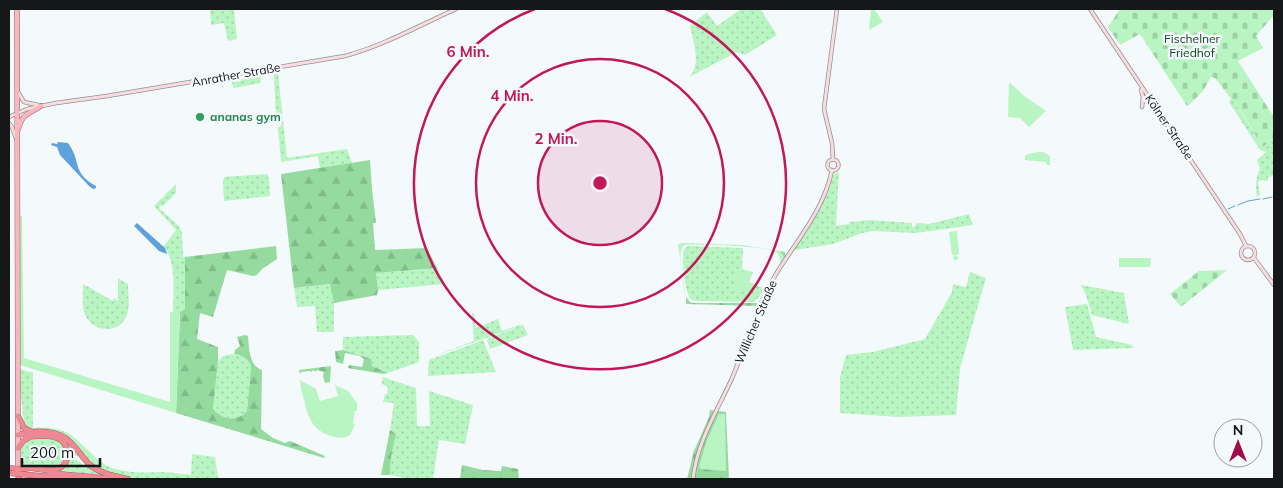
<svg xmlns="http://www.w3.org/2000/svg" width="1283" height="488" viewBox="0 0 1283 488" font-family="Mulish,sans-serif">
<defs>
<pattern id="grass-dots" width="8" height="8" patternUnits="userSpaceOnUse" patternTransform="scale(1.25)"><rect width="8" height="8" fill="#b9f5c2"/><path d="M2 2h.1M6 6h.1" fill="none" stroke="#9ed1a6" stroke-width="1.8" stroke-linecap="round"/></pattern>
<pattern id="forest-firs" width="22" height="20" patternUnits="userSpaceOnUse" patternTransform="scale(1.25)"><rect width="22" height="20" fill="#95dba0"/><path d="M5 1l3.5 6h-7zM16 11l3.5 6h-7z" fill="#80bb89"/></pattern>
<pattern id="cemetery-stones" width="16" height="16" patternUnits="userSpaceOnUse" patternTransform="scale(1.25)"><rect width="16" height="16" fill="#b9f5c2"/><path d="M2 7V4a2 2 0 0 1 4 0v3zM10 15v-3a2 2 0 0 1 4 0v3z" fill="#9ed1a6"/></pattern>
</defs>
<rect width="100%" height="100%" fill="#f4f9fc"/>
<path fill="url(#grass-dots)" d="M210,9H234L237,39L228,41L224,23L211,25Z
M741,9H760L777,35L745,55L737,52L689,77C702,65 693,41 690,26L692,24L707,12L717,26Z
M278,73L287,158L347,149L352,163L320,168L318,156L281,162L278,128L282,124L276,118L274,76V74Z
M260,76L261,83L233,88L232,81Z
M1232,98L1263,147L1274,138V176L1268,177V181L1261,180L1258,182L1260,195L1257,197C1255,187 1256,178 1260,168L1257,160L1266,152L1260,150L1229,102Z
M839,172L836,226L849,224V222L870,220L912,223V227H914L917,223L929,224L969,214L973,225L916,233L873,231L862,233L833,244L795,250V247L829,188L834,174Z
M267,174L269,178L267,176L269,179L270,196L224,201L223,182L224,177Z
M176,184V193L163,206H159L160,209L178,225L182,232L183,257H185V309L180,312H173C173,294 177,259 163,247L176,230L154,206Z
M683,243L742,245L780,251L784,257L780,263C780,261 780,256 777,253C769,245 698,244 684,245C675,254 686,285 685,297L678,244Z
M688,246L743,248L742,269L753,272L749,282L764,288L759,297L754,302L696,301L690,299C685,290 681,259 684,249Z
M437,268L445,284L378,290L376,273Z
M970,272L986,278L960,368L956,415L899,417L840,413V377L846,355L873,352L925,339L952,292L953,284L966,287Z
M118,278L128,284C128,295 131,309 125,319C115,336 89,330 84,312C82,304 83,293 83,284L113,301L114,298L118,301Z
M331,284L334,303V332H317L315,306L297,307L294,288Z
M1081,285L1124,293L1129,324L1092,315L1086,295Z
M1087,304L1096,337L1132,345L1133,348L1073,350L1065,307Z
M474,313L476,328L498,319L502,331L522,324L520,326L429,358L474,341L472,314Z
M523,325L528,335L490,349L487,340L489,338Z
M413,335L419,342V362L388,373L372,366L371,359L343,350V337Z
M483,340L496,372L428,376L429,360Z
M231,354C240,355 248,356 251,366L247,411C238,422 222,420 213,410L218,361L223,356Z
M20,369L33,373V428C64,426 70,432 91,453C97,459 102,464 110,467C125,473 144,473 160,472C170,472 181,474 191,475L192,454L215,457L218,478L229,479C190,479 141,485 104,471C88,465 84,449 73,444C57,435 38,437 24,424L20,387Z
M383,377L416,388L417,426H430L429,391L473,405L465,444L439,440L433,479H410L390,475L391,457L396,434L390,430L394,403L383,402L385,394H387L388,387L382,384Z
M52,435L70,444L81,456H72L86,467L85,462L107,476L56,470L68,456L61,440Z
M32,438C41,438 52,436 60,442C72,450 64,466 52,468C42,470 30,467 20,466L21,460L24,461L25,458L20,456L22,445Z"/>
<path fill="url(#forest-firs)" d="M370,160L372,189L376,223H373L375,250L427,248L437,268L376,273L378,290L377,295L334,303L330,284L294,288L281,174Z
M276,246L277,259L262,269L257,275L253,276L227,270L213,317L200,313L197,339L218,347V361L213,409C222,420 238,422 247,411L251,366C248,358 242,355 234,354L235,350L240,346L237,337L245,335L248,336C249,348 249,366 262,370L261,429L273,438L285,443L290,441L325,456L324,458L176,413L180,312L185,309V257Z
M780,251L785,252L786,258L758,306L686,304V297L690,302L693,303H758L784,257Z
M343,350L371,359L372,366L388,373L383,374L348,368L349,365L362,367L364,359L360,356L345,353L343,364L336,362L335,351Z
M331,366L330,382L325,383L323,376L324,372L317,370L315,372L314,370L312,371V372L309,371L301,372L300,374L299,370Z
M710,410L726,412L729,479H687L694,451L709,417Z
M390,430L396,434L391,457L390,475H381Z
M462,465L483,470L501,471L502,466L518,469L519,479H460Z"/>
<path fill="url(#cemetery-stones)" d="M1120,9H1274V15L1256,36L1263,48L1238,61L1274,117V138L1263,147L1242,113L1215,78L1211,77L1203,91L1189,105L1187,106L1140,34L1120,45L1108,27Z
M1227,270L1181,307L1170,294L1199,271Z"/>
<path fill="#b9f5c2" d="M871,9H874L883,22L869,30Z
M1009,82L1023,95L1046,111L1029,127L1020,118L1008,117Z
M1038,152H1043L1050,156V165H1047L1046,162L1025,160V155Z
M20,215L22,216L24,358L170,402V312H180L176,413L20,365Z
M957,231L959,254L956,255L959,258L955,261L953,258L955,255H952L949,232Z
M1119,258H1151L1150,267H1119Z
M736,271L751,273L748,292L733,291Z
M300,380L316,389L320,401L338,396L335,385L348,391L357,403V411H355L353,423L355,424L350,435C344,439 338,438 331,436C312,430 308,417 304,400C302,393 300,386 300,380Z
M719,414H725L726,471L701,469L699,467L706,442Z"/>
<path fill="#5fa2da" d="M58,142L68,143C82,162 71,172 96,186V188L93,189L89,186L60,155L57,147L51,145L52,143L57,144Z
M137,223L165,248L167,254L159,251L134,226Z"/>
<g fill="none" stroke-linecap="round" stroke-linejoin="round">
<path stroke="#5fa2da" stroke-width="1" d="M1263,199L1272,197
M1238,205L1248,201L1260,199
M1228,209L1235,206"/>
<defs>
<path id="secondary" d="M1090,9L1240,234L1246,246
M1141,90L1143,97L1142,107
M18,92L24,102L38,105
M9,117L27,109L56,103L107,96L345,56C383,46 420,25 456,9
M9,123L12,127L16,138
M833,159L832,143L824,109L837,9
M827.5 165a5.5 5.5 0 1 1 11 0a5.5 5.5 0 1 1-11 0Z
M1241 253a7 7 0 1 1 14 0a7 7 0 1 1-14 0Z
M1254,258L1274,285
M693,479C697,441 718,410 733,376C747,342 758,306 776,274C797,240 824,210 832,170"/>
<path id="primary" d="M17,9L18,470
M18,130C23,112 28,115 41,106"/>
<path id="highway" d="M18,416L24,428L32,432
M18,435C34,430 57,429 70,442C78,449 83,459 91,466C102,474 115,476 128,479
M26,437C35,436 48,434 57,438C70,443 72,463 58,469C50,472 39,469 31,468
M18,448L23,441L30,437
M9,468L17,469
M49,473L113,479
M30,475L72,479
M18,479L19,478"/>
</defs>
<use href="#secondary" stroke="#8f9396" stroke-width="4.5"/>
<use href="#primary" stroke="#a26168" stroke-width="5.5"/>
<use href="#highway" stroke="#a26168" stroke-width="6"/>
<use href="#secondary" stroke="#fadcde" stroke-width="3"/>
<use href="#primary" stroke="#f4b8be" stroke-width="4.5"/>
<use href="#highway" stroke="#ed8992" stroke-width="5"/>
<defs>
<path id="highway-bridge" d="M17,469L31,468
M9,473L30,475"/>
</defs>
<use href="#highway-bridge" stroke="#a26168" stroke-width="6" stroke-linecap="butt"/>
<use href="#highway-bridge" stroke="#ed8992" stroke-width="5"/>
</g>
<circle cx="600" cy="183" r="62" fill="#c2185b" fill-opacity=".12"/>
<g fill="none" stroke="#c2185b" stroke-width="2.5">
<circle cx="600" cy="183" r="62"/>
<circle cx="600" cy="183" r="124"/>
<path d="M665 9A186 186 0 1 1 535 9"/>
</g>
<circle fill="#2e9e5b" stroke="#f4f9fc" stroke-width="2" cx="200" cy="117" r="5"/>
<g text-anchor="middle" stroke-width="5" stroke-linejoin="round" paint-order="stroke">
<g font-size="12" fill="#154722" stroke="#f4f9fc">
<text x="1192" y="43">Fischelner<tspan x="1192" dy="14">Friedhof</tspan></text>
</g>
<g font-size="12" fill="#161719" stroke="#f4f9fc">
<text transform="translate(236 75) rotate(-10)" y="4">Anrather Straße</text>
<text transform="translate(1169 127) rotate(56)" y="4">Kölner Straße</text>
<text transform="translate(756 322) rotate(-67)" y="4">Willicher Straße</text>
</g>
<g font-size="12" font-weight="bold" fill="#27864d" stroke="#f4f9fc" text-anchor="start">
<text x="210" y="121">ananas gym</text>
</g>
</g>
<circle cx="600" cy="183" r="8" fill="#c2185b" stroke="#f4f9fc" stroke-width="2.5"/>
<g font-size="15" text-anchor="middle" font-weight="bold" fill="#c2185b" stroke="#f4f9fc" stroke-width="5" stroke-linejoin="round" paint-order="stroke">
<text x="468" y="57">6 Min.</text>
<text x="512" y="101">4 Min.</text>
<text x="556" y="144">2 Min.</text>
</g>
<rect width="1283" height="488" fill="none" stroke="#161719" stroke-width="20"/>
<g transform="translate(1238 443)"><circle r="24" fill="#f4f9fc" stroke="#9b9fa1"/>
<path d="M0-4L9 19L0 12L-9 19Z" fill="#a1094b"/>
<text y="-8" font-size="14" font-weight="bold" text-anchor="middle" fill="#161719">N</text>
</g>
<path d="M22 458v8h78v-8" fill="none" stroke="#161719" stroke-width="2.5"/>
<text x="30" y="458" font-size="15" fill="#161719" stroke="#f4f9fc" stroke-width="4" paint-order="stroke">200 m</text>
</svg>
